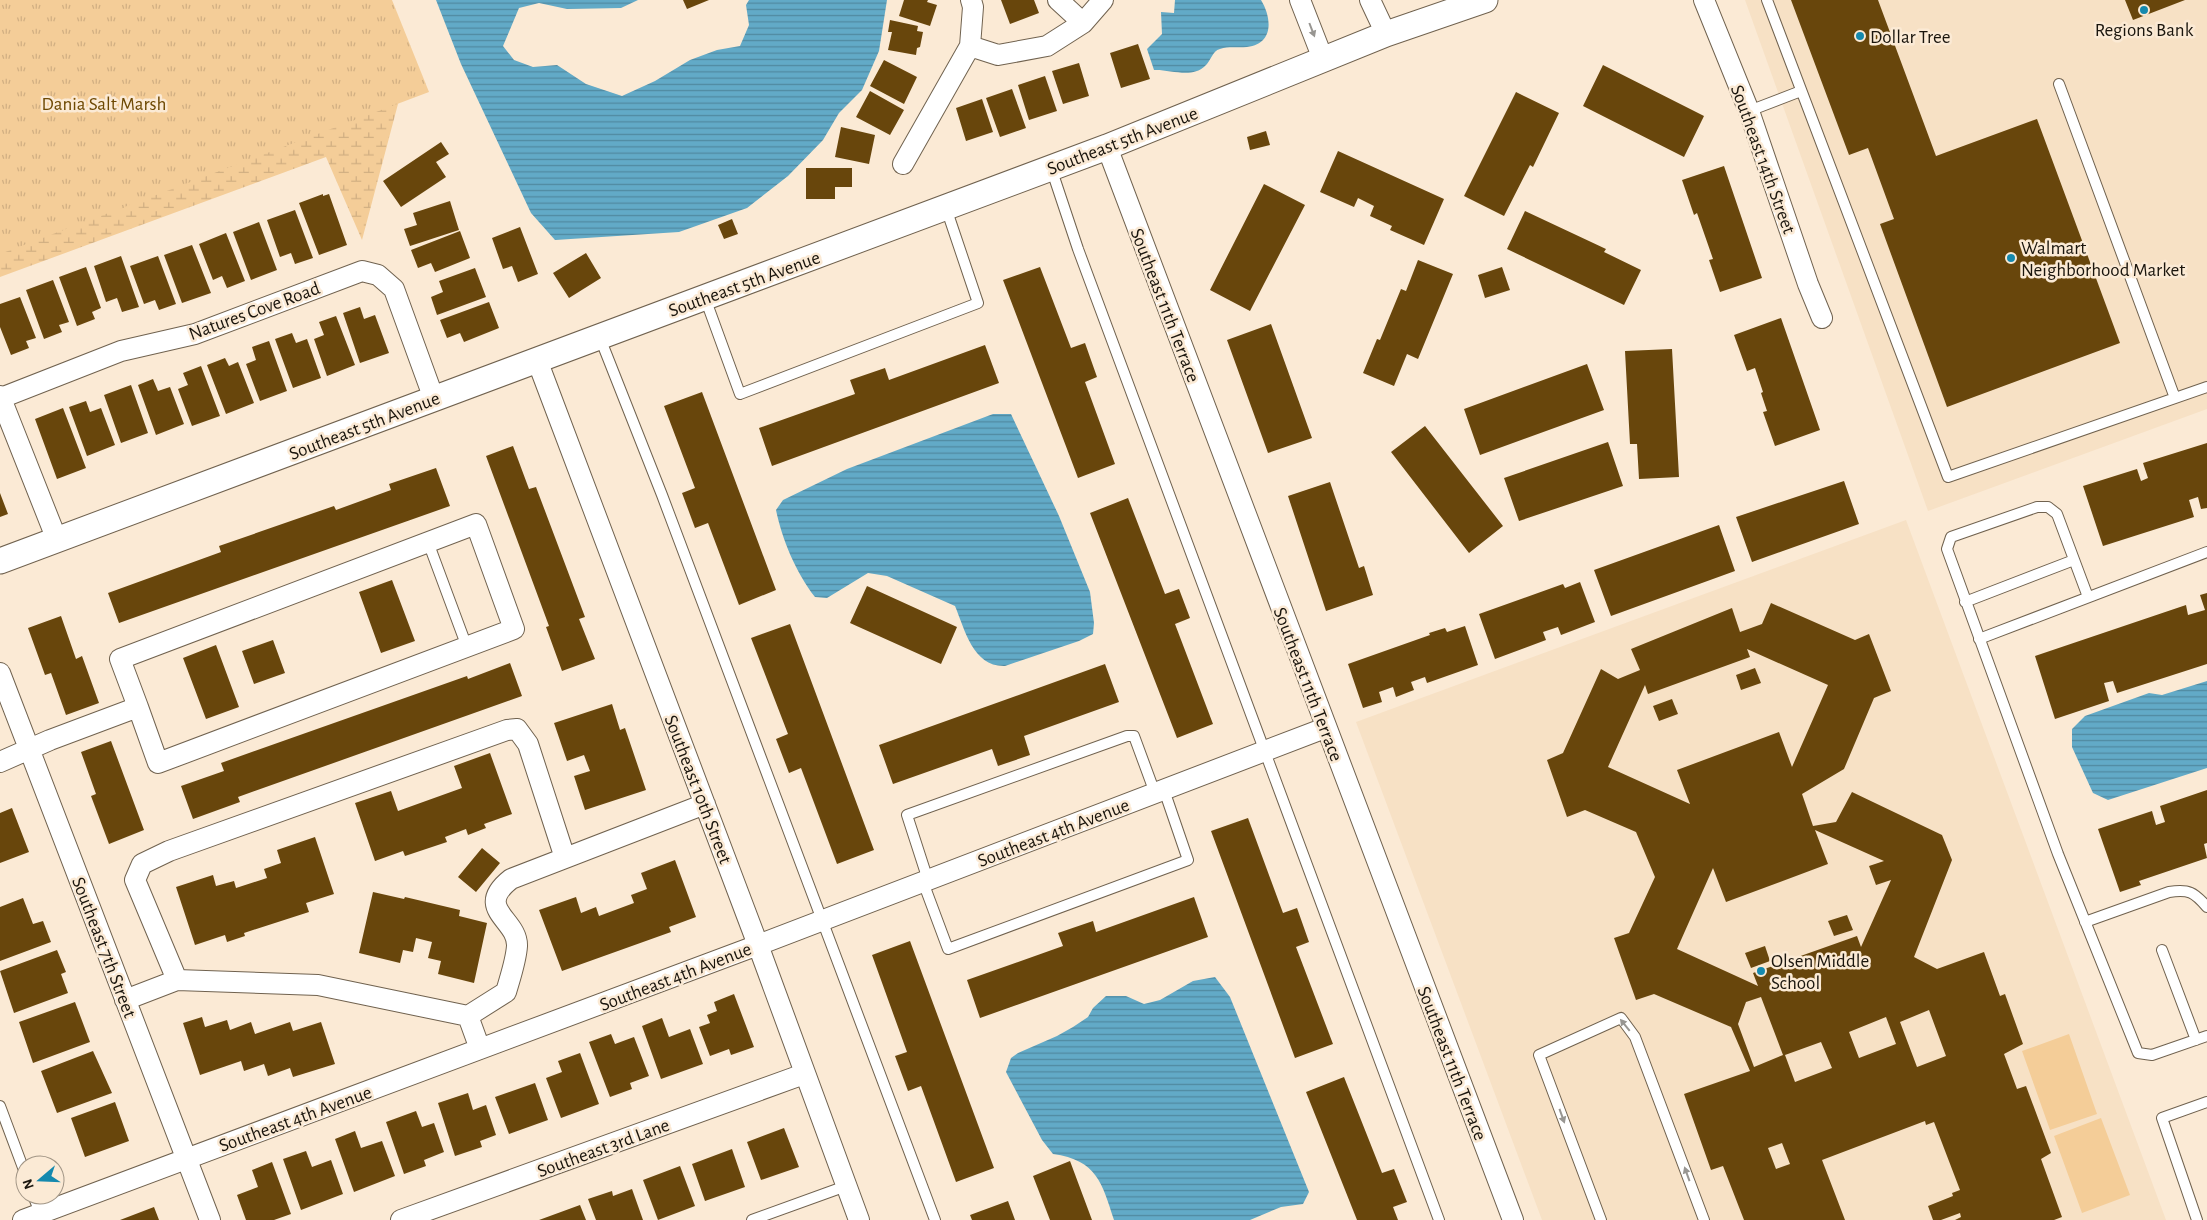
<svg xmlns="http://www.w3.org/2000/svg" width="2207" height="1220" viewBox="0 0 2207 1220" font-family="'Alegreya Sans',sans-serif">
<defs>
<pattern id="wetland-marsh" width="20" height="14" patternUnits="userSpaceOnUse" patternTransform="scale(1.25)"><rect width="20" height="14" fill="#f4cd98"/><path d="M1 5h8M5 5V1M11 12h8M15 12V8" fill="none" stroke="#d1af82"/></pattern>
<pattern id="park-tufts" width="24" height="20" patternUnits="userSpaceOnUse" patternTransform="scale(1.25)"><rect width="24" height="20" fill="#f4cd98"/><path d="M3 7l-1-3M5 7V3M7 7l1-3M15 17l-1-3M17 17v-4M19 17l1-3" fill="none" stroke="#d1af82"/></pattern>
<pattern id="water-rules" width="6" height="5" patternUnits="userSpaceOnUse" patternTransform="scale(1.25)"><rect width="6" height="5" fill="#62aac7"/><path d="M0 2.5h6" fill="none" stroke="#5089a0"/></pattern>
</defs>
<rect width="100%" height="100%" fill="#fbead5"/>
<path fill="#f7e1c5" d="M1745,0H2207V409L1928,511Z
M1906,520L2166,1220H1542L1356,722Z"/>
<path fill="url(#wetland-marsh)" d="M0,0L412,51L362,240L326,157L0,277Z"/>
<path fill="url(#park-tufts)" d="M0,0H392L429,92L0,254Z"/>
<path fill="#f4cd98" d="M2069,1034L2097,1114L2050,1130L2022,1051Z
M2101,1118L2130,1195L2082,1213L2054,1136Z"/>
<path fill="url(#water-rules)" d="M436,0H638L621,8L567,9L539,3L519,8L503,46L514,60L533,67L557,65L586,84L622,96L655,81L690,60L717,50L740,46L749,25L746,5L749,0H887L879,51L862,90L839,113L823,140L788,176L747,208L679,232L555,240L531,213L461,64Z
M1175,0H1261C1272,18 1274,44 1247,47C1237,48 1229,46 1220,49C1212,51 1211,61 1205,66C1192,79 1169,69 1154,70L1147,49L1162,34L1161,12L1174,13Z
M993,414H1011L1059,516L1090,592L1094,623L1093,634L1079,641L1005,666C973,667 965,630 955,606L887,576L868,573L827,598L815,597C796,573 782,539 776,510L783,500L847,469Z
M2207,681V768L2108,800L2093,793L2072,747V729L2085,716L2149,693L2162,695Z
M1215,977L1230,997L1309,1192L1303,1204L1281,1207L1250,1220H1114C1102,1183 1097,1160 1053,1154L1042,1140L1006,1072L1011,1058L1018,1053L1057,1036L1073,1027L1088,1017L1093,1008L1106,996H1126L1144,1004L1160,1000L1193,981Z"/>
<path fill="#68460c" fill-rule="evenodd" d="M683,0H709L687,9Z
M904,0H928L927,2L937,5L930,26L899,16Z
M1001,0H1034L1039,13L1010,24Z
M1791,0H1878L1936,156L2037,119L2120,343L1947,407L1880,224L1894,219L1868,148L1849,155Z
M2125,0H2185L2133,20Z
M890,20L918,26L917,31L923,32L920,47L917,48L916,55L888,50L892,32H888Z
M1138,44L1150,79L1121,88L1110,53Z
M884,60L917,77L904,104L870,86Z
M1079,63L1089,96L1063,104L1052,71Z
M1603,65L1704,116L1684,157L1583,106Z
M1045,76L1057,111L1029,120L1018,85Z
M1012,89L1026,128L1000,137L986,98Z
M870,91L904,110L890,135L856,117Z
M1516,92L1559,113L1533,167L1530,165L1504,216L1464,196Z
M982,99L993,132L966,141L956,108Z
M841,127L875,135L869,164L835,157Z
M1266,131L1270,145L1250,150L1247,137Z
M441,142L449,154L436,162L446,177L401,207L383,181Z
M1338,151L1444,199L1424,245L1390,230L1392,226L1370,216L1374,206L1358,198L1354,207L1320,192Z
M1724,166L1762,278L1720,292L1709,260L1713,259L1697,213L1694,215L1682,180Z
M806,168H852V187H835V199H806Z
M1264,184L1305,205L1250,311L1210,290Z
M323,194V196L329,194L347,245L319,255L299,203Z
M450,201L459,230L410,246L404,229L417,225L413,213Z
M295,210L313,258L295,264L291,253L280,257L267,220Z
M1525,211L1606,249L1604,252L1641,270L1624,305L1507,249Z
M732,219L738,234L724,239L718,225Z
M259,222L277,270L251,280L233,232Z
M520,227L538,274L518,282L512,266L503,269L492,238Z
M460,231L470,258L435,272L431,263L418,268L411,250Z
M226,233L245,281L227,288L222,276L213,280L199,244Z
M192,245L211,293L182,303L164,255Z
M586,253L601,278L569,298L553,273Z
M121,256L139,307L122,312L117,298L106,302L94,266Z
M158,256L176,304L159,310L155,300L144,304L130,266Z
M1418,260L1453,274L1418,359L1407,354L1394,386L1363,373L1377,339L1380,340L1401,289L1406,291Z
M86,267L101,308L92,312L95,319L77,326L59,277Z
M1040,267L1071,348L1085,343L1097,377L1085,382L1115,464L1078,478L1003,280Z
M1502,267L1510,290L1485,298L1478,275Z
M475,268L486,297L437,315L431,297L443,292L439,281Z
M53,280L69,322L59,325L62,332L44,339L26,290Z
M20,297L36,338L26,341L29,348L11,355L0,327V304Z
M489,302L499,328L464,342L460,333L447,338L440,320Z
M360,307L364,319L375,315L389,353L360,363L343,313Z
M336,316L355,365L327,376L314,339L324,335L319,322Z
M1781,318L1820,430L1775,446L1763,412L1767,411L1761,393L1763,392L1755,368L1747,371L1734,335Z
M1271,324L1312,438L1268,453L1227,340Z
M292,333L296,343L307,339L321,378L293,388L275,339Z
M269,341L287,391L260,401L246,364L256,360L252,347Z
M985,345L999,383L772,466L759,428L855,394L850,380L885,368L889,380Z
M1672,349L1679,477L1639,479L1637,444H1630L1625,351Z
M225,358L229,366L238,362L254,403L226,414L207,365Z
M1587,364L1604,410L1480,455L1464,409Z
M201,366L220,416L192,426L178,389L188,385L183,373Z
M153,379L158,391L170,387L184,424L156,435L138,385Z
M131,385L148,433L121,443L104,395Z
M702,392L776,590L739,605L708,523L695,528L682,493L695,488L664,406Z
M86,401L90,412L101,408L115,445L87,456L69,407Z
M63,408L86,468L57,479L35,419Z
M1425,426L1503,526L1469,553L1391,452Z
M1608,442L1623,486L1519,521L1504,478Z
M2207,443V508L2201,509L2198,497L2189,500L2194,517L2103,546L2083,486L2137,469L2141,481L2148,478L2143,463Z
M513,446L529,489L536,487L585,617L579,619L595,659L562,671L546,627L549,626L486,456Z
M436,468L450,506L119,623L108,593L221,552L219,546L334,506L336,510L391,490L389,484Z
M1844,481L1859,524L1752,562L1736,517Z
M1330,482L1359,568L1364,566L1373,595L1326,611L1288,496Z
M0,493L8,514L0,517Z
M1128,498L1165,594L1179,589L1190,618L1175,624L1213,724L1177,738L1090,513Z
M1719,525L1735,571L1611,616L1594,570Z
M392,580L415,641L381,653L359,592Z
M1580,582L1595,622L1561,635L1558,627L1543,632L1546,640L1495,659L1479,614L1563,584L1565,588Z
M867,586L957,627L941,664L850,623Z
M2207,593V664L2117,693L2113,681L2104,683L2109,701L2055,719L2035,656L2186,605L2188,615L2205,610L2200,595Z
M1771,603L1855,640L1869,634L1891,691L1874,698L1844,769L1802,794L1813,826L1836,822L1852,792L1942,835L1952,860L1914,957L1937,969L1984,952L2000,996L2005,994L2023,1044L2004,1054L2017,1089L2026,1086L2051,1153L2041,1159L2062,1217L2054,1220H1955L1961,1217L1960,1213L1941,1220H1933L1928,1206L1953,1196L1952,1193L1960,1190L1934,1122L1926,1125L1925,1121L1822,1160L1845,1220H1744L1723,1166L1711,1170L1684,1094L1750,1071L1731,1027L1654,994L1636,1000L1614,938L1629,933L1655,877L1636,832L1585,810L1567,817L1547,760L1563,753L1601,669L1618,679L1640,670L1631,649L1732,608L1740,632L1762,624ZM1747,649L1828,685L1792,767L1779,732L1677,770L1690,804L1608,767L1645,685L1648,694L1750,657ZM1815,830L1884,861L1869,866L1876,885L1891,880L1861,947L1857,936L1753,973L1758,986L1677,949L1713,868L1726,902L1828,864ZM1761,997L1783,1055L1754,1067L1738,1024L1746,1002ZM1929,1010L1946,1056L1917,1067L1900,1022ZM1886,1017L1896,1044L1859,1058L1849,1032ZM1821,1042L1832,1068L1795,1082L1785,1055ZM1782,1143L1790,1164L1776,1169L1768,1148Z
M61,616L76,659L82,656L99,703L66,715L51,673L45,675L28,628Z
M790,624L874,850L837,864L801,768L789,773L776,739L788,734L751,638Z
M1465,626L1478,665L1427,683L1425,677L1411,682L1414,690L1396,697L1393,687L1379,692L1382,702L1363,708L1348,664L1430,635L1429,633L1445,628L1447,632Z
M273,640L285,673L254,684L242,651Z
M216,645L239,707L206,719L183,658Z
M510,663L522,696L238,797L240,802L193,819L181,786L224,771L221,763L467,676L468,679Z
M1105,664L1119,702L1024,736L1030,755L998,766L992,749L893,784L879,745Z
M1755,668L1761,683L1741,690L1736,675Z
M1672,699L1678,714L1659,721L1653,706Z
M612,704L620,730L625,728L646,790L585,810L574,776L590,771L584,755L567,761L554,723Z
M111,741L144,830L109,844L91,796L96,794L81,752Z
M490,753L512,814L484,824L486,828L468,835L466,829L445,837L447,842L405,856L403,851L375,861L355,803L391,791L398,811L462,788L454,766Z
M2207,790V843L2204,844L2207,858L2139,881L2141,885L2120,892L2098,829L2152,811L2156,825L2165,822L2160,806Z
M12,808L29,852L0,863V813Z
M1248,818L1283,913L1297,908L1309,942L1296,947L1333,1044L1295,1058L1211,831Z
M315,837L334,894L306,903L309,912L244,933L245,936L227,942L225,935L195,945L176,887L213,875L216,886L234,881L236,888L267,878L264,869L281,863L277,850Z
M482,848L500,863L476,892L458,877Z
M675,860L696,917L669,927L671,932L562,971L539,910L576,897L581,913L596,907L599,916L634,903L631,895L647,889L641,873Z
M373,892L404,899L405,897L460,910L459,916L487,923L474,983L438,974L441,961L428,958L432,942L416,938L413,952L403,950L400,963L359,953Z
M1194,897L1208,937L980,1018L967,980L1063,946L1058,933L1093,921L1096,932Z
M23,898L33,924L43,921L51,942L0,961V907Z
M1847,915L1853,930L1834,936L1828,921Z
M910,941L994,1168L956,1182L921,1086L908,1091L895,1056L907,1052L872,955Z
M1765,946L1770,961L1751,968L1745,953Z
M57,950L66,972L61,974L68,993L14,1013L0,971Z
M734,994L754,1047L731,1055L729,1049L710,1056L699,1027L710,1023L707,1015L717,1011L714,1002Z
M75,1002L90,1042L33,1063L19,1022Z
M202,1017L205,1027L227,1020L230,1030L251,1022L255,1034L290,1022L293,1031L321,1022L335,1064L293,1077L290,1068L268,1076L264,1064L244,1071L241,1061L200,1075L183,1023Z
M662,1018L669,1037L690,1029L703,1064L661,1079L642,1026Z
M611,1034L615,1044L634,1037L649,1076L630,1083L632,1089L610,1097L589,1042Z
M93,1051L112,1093L57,1113L41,1071Z
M580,1053L599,1104L561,1118L546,1078L562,1072L558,1061Z
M1344,1077L1382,1173L1394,1169L1407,1202L1393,1207L1398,1220H1357L1306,1092Z
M535,1083L548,1120L509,1134L495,1097Z
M468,1093L473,1110L486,1105L496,1135L480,1141L482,1147L455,1156L438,1103Z
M115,1102L129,1141L85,1157L71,1118Z
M416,1111L422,1127L434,1123L444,1152L424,1160L426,1166L404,1174L386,1122Z
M784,1128L799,1167L761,1180L747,1142Z
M355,1131L361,1148L382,1141L395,1176L354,1192L335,1139Z
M732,1149L745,1187L705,1201L692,1164Z
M306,1151L312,1167L331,1160L343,1194L301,1210L283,1159Z
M1070,1161L1092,1220H1050L1033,1176Z
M272,1162L291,1214L274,1220H246L237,1195L258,1187L252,1170Z
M680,1166L695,1206L658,1220L643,1180Z
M632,1189L643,1220H596L588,1199L612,1191L613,1196Z
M1008,1201L1015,1220H972L970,1215Z
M580,1205L586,1220H539Z
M154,1207L159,1220H120Z"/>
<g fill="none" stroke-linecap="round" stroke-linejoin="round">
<defs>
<path id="service" d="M1767,0L1948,477L2207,387
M2059,84L2175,398
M1749,111L1801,91
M1051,168L1078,249L1439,1220
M705,298L740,394L978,303L946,208
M600,338L662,495L935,1220
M428,542L467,647
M2088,597L2057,514L2048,507H2037L1951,537L1947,549L2058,854L2138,1053L2152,1055L2207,1036
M1965,602L2074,560
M1979,639L2207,552
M928,880L907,815L1127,736H1134L1155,793
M923,882L948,949L1188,860L1164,790
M2085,922L2169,892C2189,889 2194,892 2207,907
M2162,950L2196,1040
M0,1106L25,1173
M33,1195L40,1213
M752,1220L846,1186
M1601,1220L1539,1055L1621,1018L1635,1037L1704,1220
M2197,1220L2162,1118L2207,1102"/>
<path id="minor" d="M1058,0L1083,23
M1300,0L1323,59
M1370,0L1386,34
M1704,0L1749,111L1808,284L1822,318
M970,46L998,55L1047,46L1083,23L1103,0
M1107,147L1513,1220
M903,164L970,46L973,7L971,0
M537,360L758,945L859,1220
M0,396L57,540
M1,398L121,351L195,334L362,271L378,275L394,289L434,399
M0,673L210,1220
M0,762L50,740L138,707L120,659L476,524L514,629L158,763L138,707
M177,980L135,880L142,864L169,851L507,730L517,729L528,744L565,858
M125,1000L177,980L318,985L468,1016
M480,1049L468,1016L506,992C510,978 516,961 517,946C518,919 473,909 511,879L705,804
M23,1220L758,945L1325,728
M401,1220L804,1074"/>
<path id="tertiary" d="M0,561L1107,147L1386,34L1485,0"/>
</defs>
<use href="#service" stroke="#70624f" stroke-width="12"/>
<use href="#minor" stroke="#70624f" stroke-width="22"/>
<use href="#tertiary" stroke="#70624f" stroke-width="27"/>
<use href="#service" stroke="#fff" stroke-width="10"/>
<use href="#minor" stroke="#fff" stroke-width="20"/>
<use href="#tertiary" stroke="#fff" stroke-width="25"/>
</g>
<defs><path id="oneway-solid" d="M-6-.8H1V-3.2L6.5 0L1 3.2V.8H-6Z" transform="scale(1.25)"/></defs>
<g fill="#989692">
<use href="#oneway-solid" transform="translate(1312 30) rotate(69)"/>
<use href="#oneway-solid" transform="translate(1625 1025) rotate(-129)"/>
<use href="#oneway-solid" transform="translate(1562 1116) rotate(70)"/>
<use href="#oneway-solid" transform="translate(1687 1174) rotate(-110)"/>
</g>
<g fill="#1589ae" stroke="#fbead5" stroke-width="2">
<circle cx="2144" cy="10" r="5"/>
<circle cx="1860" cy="36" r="5"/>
<circle cx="2011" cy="258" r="5"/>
<circle cx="1761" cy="971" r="5"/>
</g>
<g text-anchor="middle" stroke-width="5" stroke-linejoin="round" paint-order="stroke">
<g font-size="19" fill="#1a150d" stroke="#fbead5" text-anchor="start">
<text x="2144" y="36" text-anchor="middle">Regions Bank</text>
<text x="1870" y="43">Dollar Tree</text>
<text x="2021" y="254">Walmart<tspan x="2021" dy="22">Neighborhood Market</tspan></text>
<text x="1771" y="967">Olsen Middle<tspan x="1771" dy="22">School</tspan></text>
</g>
<g font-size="19" fill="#6d4802" stroke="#fbead5">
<text x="104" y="110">Dania Salt Marsh</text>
</g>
<g font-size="19" fill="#1a150d" stroke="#fbead5">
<text transform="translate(1122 140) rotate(-21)" y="7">Southeast 5th Avenue</text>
<text transform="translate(1764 159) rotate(70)" y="7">Southeast 14th Street</text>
<text transform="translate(744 283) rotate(-20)" y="7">Southeast 5th Avenue</text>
<text transform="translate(1166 305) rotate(69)" y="7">Southeast 11th Terrace</text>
<text transform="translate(254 310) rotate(-20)" y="7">Natures Cove Road</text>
<text transform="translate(364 425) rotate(-21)" y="7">Southeast 5th Avenue</text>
<text transform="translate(1309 684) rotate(69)" y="7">Southeast 11th Terrace</text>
<text transform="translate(699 789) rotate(69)" y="7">Southeast 10th Street</text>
<text transform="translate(1053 832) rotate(-21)" y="7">Southeast 4th Avenue</text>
<text transform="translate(105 947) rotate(69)" y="7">Southeast 7th Street</text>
<text transform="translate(675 976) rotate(-21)" y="7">Southeast 4th Avenue</text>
<text transform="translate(1453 1063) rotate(69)" y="7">Southeast 11th Terrace</text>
<text transform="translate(295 1118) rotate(-20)" y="7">Southeast 4th Avenue</text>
<text transform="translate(603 1147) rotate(-20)" y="7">Southeast 3rd Lane</text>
</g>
</g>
<g transform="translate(40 1180) rotate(251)"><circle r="24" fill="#fbead5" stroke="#a19585"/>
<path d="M0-4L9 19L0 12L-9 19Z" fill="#1589ae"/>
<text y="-8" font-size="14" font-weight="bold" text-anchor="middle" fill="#1a150d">N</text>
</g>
</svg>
